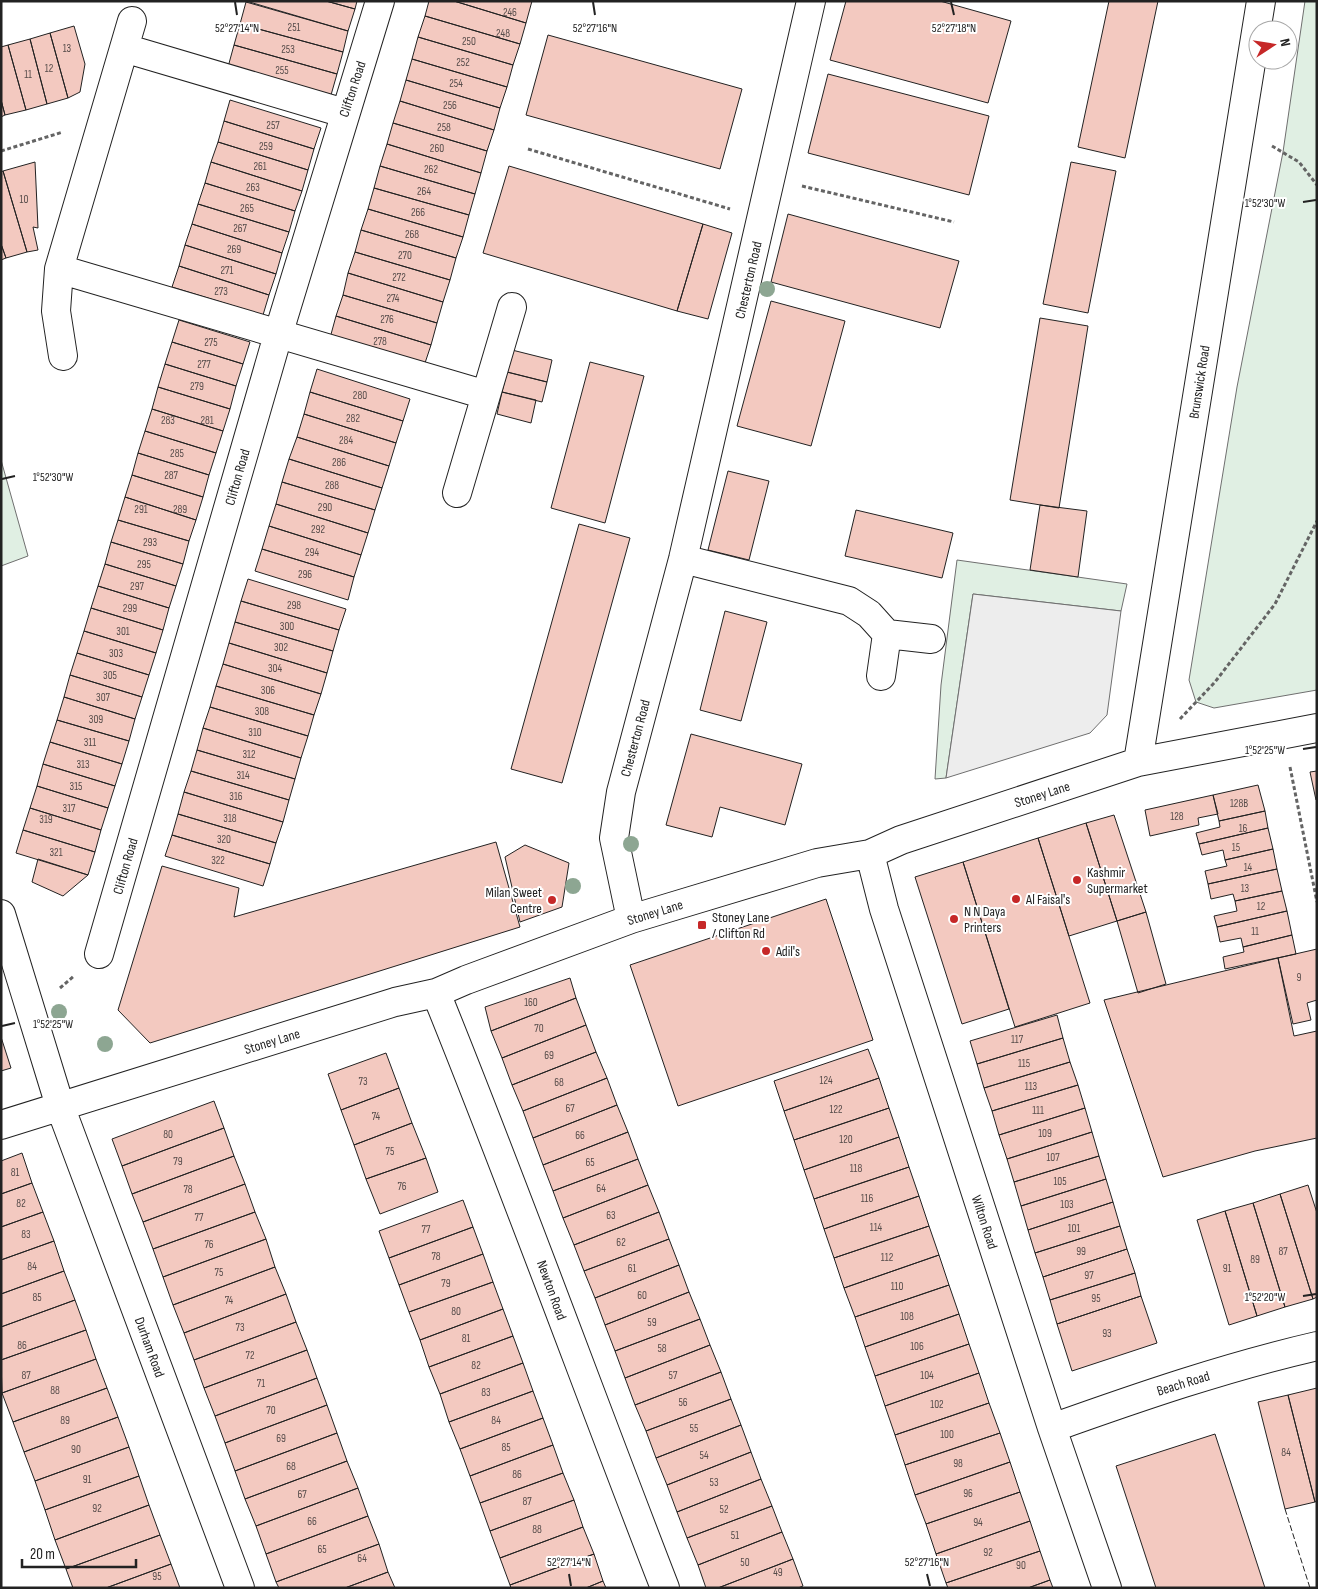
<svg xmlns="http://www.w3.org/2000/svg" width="1318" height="1589" viewBox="0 0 1318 1589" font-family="'Sofia Sans Condensed',sans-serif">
<rect width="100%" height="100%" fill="#fff"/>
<path fill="#e0efe3" stroke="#6f6f6f" d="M1305,1H1317V690L1214,708L1196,702L1189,680L1237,387L1283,152Z
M1,460L28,556L1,566Z
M957,560L1127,584L1121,611L973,594L946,778L935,779L941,685Z"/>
<path fill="#ededed" stroke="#6f6f6f" d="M973,594L1121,611L1107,715L1090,733L946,778Z"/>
<path fill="#f3c9c0" stroke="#222" d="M246,1H326L355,9L348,31Z
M326,1H357L355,9Z
M429,1H454L526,23L520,44L425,16Z
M454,1H532L526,23Z
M846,1H940L1011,21L988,103L830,60Z
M1109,1H1158L1125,158L1078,147Z
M246,2L348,31L343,52L240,24Z
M425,16L520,44L513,65L418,37Z
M240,24L343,52L337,74L234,45Z
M74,26L85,64L80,92L68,98L50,33Z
M50,33L68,98L47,104L30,39Z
M548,35L742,89L720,169L526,115Z
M418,37L513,65L507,87L412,59Z
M30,39L47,104L26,110L8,45Z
M8,45L26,110L5,115L1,100V47Z
M234,45L337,74L331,95L228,67Z
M412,59L507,87L500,108L406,80Z
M828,74L989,116L969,195L808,153Z
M406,80L500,108L494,130L400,101Z
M1,100L5,115L1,117Z
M230,100L321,128L314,149L224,121Z
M400,101L494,130L487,151L393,123Z
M224,121L314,149L308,170L218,142Z
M393,123L487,151L481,173L387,144Z
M218,142L308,170L302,191L211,162Z
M387,144L481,173L475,194L380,166Z
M35,162L38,228L33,227L38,250L27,252L3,171Z
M211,162L302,191L295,211L205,183Z
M1071,162L1116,171L1088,313L1043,304Z
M380,166L475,194L469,215L374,188Z
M509,166L703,224L677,311L483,253Z
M3,171L27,252L6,258L1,244V172Z
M205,183L295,211L289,232L198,204Z
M374,188L469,215L463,237L368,209Z
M198,204L289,232L282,253L192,224Z
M368,209L463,237L456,258L361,230Z
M788,214L959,261L940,328L771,282Z
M192,224L282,253L276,274L185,245Z
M703,224L732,233L708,319L677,311Z
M361,230L456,258L450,280L355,252Z
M1,244L6,258L1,260Z
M185,245L276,274L269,295L179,266Z
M355,252L450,280L443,302L348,273Z
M179,266L269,295L263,315L172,287Z
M348,273L443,302L437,323L343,295Z
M343,295L437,323L431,345L336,316Z
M771,301L845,321L811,446L737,426Z
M336,316L431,345L424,366L330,338Z
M1040,318L1088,326L1059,508L1010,500Z
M179,320L250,342L243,364L172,342Z
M172,342L243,364L236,386L165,364Z
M512,350L552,360L547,382L507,372Z
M590,362L644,376L605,523L551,508Z
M165,364L236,386L230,409L158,387Z
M317,369L410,399L403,421L310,392Z
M507,372L547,382L542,402L502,392Z
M158,387L230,409L223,431L152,409Z
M310,392L403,421L396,443L304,414Z
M502,392L536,400L531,423L497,414Z
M152,409L223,431L216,453L145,431Z
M304,414L396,443L389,466L297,437Z
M145,431L216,453L209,475L138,453Z
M297,437L389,466L382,488L289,459Z
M138,453L209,475L203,497L132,475Z
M289,459L382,488L375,510L282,482Z
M728,471L769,481L749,560L708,550Z
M132,475L203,497L196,520L125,497Z
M282,482L375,510L368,533L276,504Z
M125,497L196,520L189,541L118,520Z
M276,504L368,533L361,555L269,526Z
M1040,505L1087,511L1078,577L1030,570Z
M856,510L953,533L942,578L845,556Z
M118,520L189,541L183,564L111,542Z
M579,524L630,538L562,783L511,769Z
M269,526L361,555L354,577L262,549Z
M111,542L183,564L176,586L105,564Z
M262,549L354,577L348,600L255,571Z
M105,564L176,586L169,608L98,586Z
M248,579L346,609L339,630L241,601Z
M98,586L169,608L163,630L91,608Z
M241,601L339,630L333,651L235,622Z
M91,608L163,630L156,653L84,631Z
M725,611L767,622L741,721L700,710Z
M235,622L333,651L327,673L229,643Z
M84,631L156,653L149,675L77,653Z
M229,643L327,673L321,694L223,664Z
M77,653L149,675L142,697L70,675Z
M223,664L321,694L314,715L216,686Z
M70,675L142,697L135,719L64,697Z
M216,686L314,715L308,736L210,707Z
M64,697L135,719L129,741L57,720Z
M210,707L308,736L301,758L203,728Z
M57,720L129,741L122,764L50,742Z
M203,728L301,758L295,779L197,750Z
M691,734L802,764L785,825L720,807L712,837L666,825Z
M50,742L122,764L115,786L43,764Z
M197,750L295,779L289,800L191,771Z
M43,764L115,786L108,808L37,786Z
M191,771L289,800L283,822L184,792Z
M1317,771V800H1316L1310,772Z
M1258,785L1265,811L1219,821L1213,795Z
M37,786L108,808L101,830L30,808Z
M184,792L283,822L276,843L178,814Z
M1213,795L1218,814L1198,818L1199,825L1150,836L1145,810Z
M30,808L101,830L95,852L23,830Z
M1265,811L1268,828L1199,844L1196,833L1220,827L1219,821Z
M178,814L276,843L270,864L172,835Z
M1114,815L1146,912L1117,921L1086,823Z
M1086,823L1117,921L1069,936L1038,838Z
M1268,828L1273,849L1225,860L1223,850L1202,855L1199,844Z
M23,830L95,852L88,875L16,853Z
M172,835L270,864L263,886L165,856Z
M1038,838L1090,1003L1015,1027L963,862Z
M496,842L520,927L150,1043L118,1010L162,866L239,888L234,917Z
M525,845L569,863L562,907L520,922L505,857Z
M1273,849L1277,869L1208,884L1205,871L1227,866L1225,860Z
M38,859L88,875L63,896L32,882Z
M963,862L1009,1009L962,1024L915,877Z
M1277,869L1282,891L1235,901L1233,894L1211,899L1208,884Z
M1282,891L1287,911L1217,927L1214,916L1237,911L1235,901Z
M826,899L873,1040L678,1106L630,965Z
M1287,911L1292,935L1243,947L1241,938L1220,942L1217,927Z
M1146,912L1166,984L1138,993L1117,921Z
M1292,935L1296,954L1225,969L1223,957L1244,952L1243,947Z
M1317,949V1000L1307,1003L1311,1020L1293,1024L1278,958Z
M1278,958L1294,1036L1317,1031V1138L1255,1151L1163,1177L1104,1000Z
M570,978L576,998L491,1031L485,1007Z
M576,998L586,1025L502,1058L491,1031Z
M1057,1015L1063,1038L977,1064L970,1041Z
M586,1025L596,1052L512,1085L502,1058Z
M1,1037L11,1068L1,1071Z
M1063,1038L1070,1062L984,1088L977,1064Z
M868,1049L879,1078L784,1111L774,1081Z
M596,1052L607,1078L523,1111L512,1085Z
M386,1053L399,1088L341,1110L328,1074Z
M1070,1062L1078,1085L992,1111L984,1088Z
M607,1078L617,1105L533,1138L523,1111Z
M879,1078L889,1108L794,1140L784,1111Z
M1078,1085L1085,1108L999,1135L992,1111Z
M399,1088L412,1123L354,1145L341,1110Z
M214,1101L224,1128L122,1166L112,1139Z
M617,1105L628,1132L543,1165L533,1138Z
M889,1108L899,1137L804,1170L794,1140Z
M1085,1108L1092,1132L1007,1159L999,1135Z
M412,1123L426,1158L366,1179L354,1145Z
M224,1128L234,1156L132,1194L122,1166Z
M628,1132L638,1159L553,1191L543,1165Z
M1092,1132L1099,1156L1014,1182L1007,1159Z
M899,1137L909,1167L814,1199L804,1170Z
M22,1153L32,1183L1,1194V1161Z
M234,1156L245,1184L143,1222L132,1194Z
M1099,1156L1106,1179L1021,1206L1014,1182Z
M426,1158L438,1192L380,1214L366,1179Z
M638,1159L648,1185L563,1218L553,1191Z
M909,1167L919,1196L824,1229L814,1199Z
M1106,1179L1113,1202L1028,1230L1021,1206Z
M32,1183L43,1212L1,1227V1194Z
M245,1184L255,1212L153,1249L143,1222Z
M648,1185L659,1212L574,1245L563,1218Z
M1308,1185L1317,1213V1297L1313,1299L1280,1194Z
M1280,1194L1313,1299L1285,1307L1253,1203Z
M919,1196L929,1226L834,1258L824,1229Z
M463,1200L473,1227L389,1258L379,1231Z
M1113,1202L1120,1226L1035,1253L1028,1230Z
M1253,1203L1285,1307L1257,1316L1225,1211Z
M1225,1211L1257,1316L1229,1325L1197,1220Z
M43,1212L54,1241L1,1260V1227Z
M255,1212L266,1239L163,1277L153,1249Z
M659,1212L669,1239L584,1271L574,1245Z
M929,1226L939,1255L844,1288L834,1258Z
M1120,1226L1127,1249L1043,1277L1035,1253Z
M473,1227L483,1254L399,1285L389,1258Z
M266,1239L275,1267L173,1305L163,1277Z
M669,1239L679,1265L595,1298L584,1271Z
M54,1241L64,1271L1,1294V1260Z
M1127,1249L1135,1273L1050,1300L1043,1277Z
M483,1254L493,1282L409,1312L399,1285Z
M939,1255L949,1285L855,1317L844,1288Z
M679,1265L689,1292L605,1325L595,1298Z
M275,1267L286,1294L184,1333L173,1305Z
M64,1271L75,1300L1,1327V1294Z
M1135,1273L1141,1296L1057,1324L1050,1300Z
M493,1282L503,1309L420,1340L409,1312Z
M949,1285L959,1314L865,1347L855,1317Z
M689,1292L700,1319L615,1351L605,1325Z
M286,1294L296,1322L194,1360L184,1333Z
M1141,1296L1157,1343L1072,1371L1057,1324Z
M75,1300L86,1330L1,1360V1327Z
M503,1309L513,1336L429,1367L420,1340Z
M959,1314L969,1344L875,1376L865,1347Z
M700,1319L710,1345L625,1378L615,1351Z
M296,1322L307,1350L204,1388L194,1360Z
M86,1330L96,1359L2,1393L1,1360Z
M513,1336L523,1363L440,1394L429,1367Z
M969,1344L979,1373L885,1406L875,1376Z
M710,1345L721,1372L635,1405L625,1378Z
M307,1350L317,1378L215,1416L204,1388Z
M96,1359L107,1388L13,1422L2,1393Z
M523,1363L533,1391L449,1422L440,1394Z
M721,1372L731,1399L646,1431L635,1405Z
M979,1373L989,1403L895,1435L885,1406Z
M317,1378L327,1405L225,1443L215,1416Z
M107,1388L118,1417L24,1452L13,1422Z
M1317,1388V1501L1315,1502L1288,1395Z
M533,1391L543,1418L460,1449L449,1422Z
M1288,1395L1315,1502L1285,1509L1258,1402Z
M731,1399L741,1425L656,1458L646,1431Z
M989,1403L1000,1433L905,1465L895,1435Z
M327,1405L337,1433L235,1471L225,1443Z
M118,1417L129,1447L35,1481L24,1452Z
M543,1418L553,1445L470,1476L460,1449Z
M741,1425L751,1452L667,1485L656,1458Z
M337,1433L347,1461L245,1499L235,1471Z
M1000,1433L1010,1462L915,1495L905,1465Z
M1215,1434L1265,1588H1156L1116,1466Z
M553,1445L563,1473L480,1503L470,1476Z
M129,1447L139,1476L45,1510L35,1481Z
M751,1452L761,1479L677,1512L667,1485Z
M347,1461L358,1488L256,1526L245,1499Z
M1010,1462L1020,1492L926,1524L915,1495Z
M563,1473L574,1500L490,1531L480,1503Z
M139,1476L149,1505L55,1540L45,1510Z
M761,1479L772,1506L687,1538L677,1512Z
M358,1488L368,1516L266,1554L256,1526Z
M1020,1492L1030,1521L936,1554L926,1524Z
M574,1500L583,1527L500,1558L490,1531Z
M149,1505L160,1535L66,1569L55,1540Z
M772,1506L782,1532L698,1565L687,1538Z
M368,1516L379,1544L276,1582L266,1554Z
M1030,1521L1040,1551L946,1583L936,1554Z
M583,1527L594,1554L510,1585L500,1558Z
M782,1532L793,1559L718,1588H706L698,1565Z
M160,1535L171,1564L106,1588H73L66,1569Z
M379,1544L388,1572L345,1588H279L276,1582Z
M1040,1551L1050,1580L1028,1588H948L946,1583Z
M594,1554L603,1581L586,1588H511L510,1585Z
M793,1559L803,1586L798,1588H718Z
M171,1564L180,1588H106Z
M388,1572L395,1588H345Z
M1050,1580L1053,1588H1028Z
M603,1581L606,1588H586Z"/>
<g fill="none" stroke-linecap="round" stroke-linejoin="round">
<defs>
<path id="minor" d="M124,48L344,113
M59,269L486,395
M63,356L56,311L59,269L132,21
M457,493L512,307
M683,559L849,601L869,614L887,634L881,676
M887,634L931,639
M1138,762L1261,1
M870,854L884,909L1052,1428L1107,1588
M1,914L60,1106L240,1588
M631,919L614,838L621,792L683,559L811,1
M99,954L278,335L380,1
M436,993C516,1190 588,1390 665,1588
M1,1125L395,1002L436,993L466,980L631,919L817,863L870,854L901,840L1138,762L1317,728
M1052,1428C1139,1397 1226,1367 1317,1346"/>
</defs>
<use href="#minor" stroke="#222" stroke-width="30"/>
<path stroke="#646464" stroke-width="3" stroke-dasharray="4 2.5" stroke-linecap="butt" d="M1272,146L1299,162L1317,185
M528,149L730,209
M1,151L63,132
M802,186L954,222
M1180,719L1215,682L1275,604L1317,521
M1290,767L1317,902
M60,988L74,976"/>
<use href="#minor" stroke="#fff" stroke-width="28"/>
<path stroke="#222" stroke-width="1" stroke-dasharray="6 2.5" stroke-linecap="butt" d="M1285,1509L1310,1588"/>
</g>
<g fill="#8da692">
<circle cx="767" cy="289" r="8"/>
<circle cx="631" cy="844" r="8"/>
<circle cx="573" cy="886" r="8"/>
<circle cx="59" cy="1012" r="8"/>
<circle cx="105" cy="1044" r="8"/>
</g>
<path fill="none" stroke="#222" stroke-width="2" d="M235,2L237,15M593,2L595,15M951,2L954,15M1303,202L1316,200M2,479L15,476M1303,749L1316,747M2,1026L15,1023M1303,1296L1316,1294M569,1574L571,1586M927,1574L930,1586"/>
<g fill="#c62828" stroke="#fff" stroke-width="2">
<circle cx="1077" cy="880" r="5"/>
<circle cx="1016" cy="899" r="5"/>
<circle cx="552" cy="900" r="5"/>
<circle cx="954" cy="919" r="5"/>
<rect x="697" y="920" width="10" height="10" rx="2.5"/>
<circle cx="766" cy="951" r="5"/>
</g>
<g text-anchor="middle" stroke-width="4" stroke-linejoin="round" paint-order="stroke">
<g font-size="11" fill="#564c4a">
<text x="510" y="16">246</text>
<text x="294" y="31">251</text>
<text x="503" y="37">248</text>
<text x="469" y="45">250</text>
<text x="67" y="52">13</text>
<text x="288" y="53">253</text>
<text x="463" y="66">252</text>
<text x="49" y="72">12</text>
<text x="282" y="74">255</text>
<text x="28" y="78">11</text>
<text x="456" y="87">254</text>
<text x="450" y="109">256</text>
<text x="273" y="129">257</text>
<text x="444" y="131">258</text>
<text x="266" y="150">259</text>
<text x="437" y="152">260</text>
<text x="260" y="170">261</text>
<text x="431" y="173">262</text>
<text x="253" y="191">263</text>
<text x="424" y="195">264</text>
<text x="24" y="203">10</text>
<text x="247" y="212">265</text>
<text x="418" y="216">266</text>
<text x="240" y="232">267</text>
<text x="412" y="238">268</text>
<text x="234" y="253">269</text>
<text x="405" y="259">270</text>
<text x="227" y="274">271</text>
<text x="399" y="281">272</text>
<text x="221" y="295">273</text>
<text x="393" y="302">274</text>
<text x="387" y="323">276</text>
<text x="380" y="345">278</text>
<text x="211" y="346">275</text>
<text x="204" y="368">277</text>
<text x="197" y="390">279</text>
<text x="360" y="399">280</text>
<text x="353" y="422">282</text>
<text x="168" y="424">283</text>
<text x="207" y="424">281</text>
<text x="346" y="444">284</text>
<text x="177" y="457">285</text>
<text x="339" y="466">286</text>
<text x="171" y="479">287</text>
<text x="332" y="489">288</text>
<text x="325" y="511">290</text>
<text x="141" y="513">291</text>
<text x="180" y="513">289</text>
<text x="318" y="533">292</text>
<text x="150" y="546">293</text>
<text x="312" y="556">294</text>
<text x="144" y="568">295</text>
<text x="305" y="578">296</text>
<text x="137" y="590">297</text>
<text x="294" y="609">298</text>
<text x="130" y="612">299</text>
<text x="287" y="630">300</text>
<text x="123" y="635">301</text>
<text x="281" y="651">302</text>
<text x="116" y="657">303</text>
<text x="275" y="672">304</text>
<text x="110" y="679">305</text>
<text x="268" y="694">306</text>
<text x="103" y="701">307</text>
<text x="262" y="715">308</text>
<text x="96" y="723">309</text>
<text x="255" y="736">310</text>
<text x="90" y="746">311</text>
<text x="249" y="758">312</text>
<text x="83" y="768">313</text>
<text x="243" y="779">314</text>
<text x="76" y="790">315</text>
<text x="236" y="800">316</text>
<text x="1239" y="807">128B</text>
<text x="69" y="812">317</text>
<text x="1177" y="820">128</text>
<text x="230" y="822">318</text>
<text x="46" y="823">319</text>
<text x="1243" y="832">16</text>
<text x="224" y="843">320</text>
<text x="1236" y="851">15</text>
<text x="56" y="856">321</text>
<text x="218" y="864">322</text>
<text x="1248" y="871">14</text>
<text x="1245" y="892">13</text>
<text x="1261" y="910">12</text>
<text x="1255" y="935">11</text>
<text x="1299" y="981">9</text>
<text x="531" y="1006">160</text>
<text x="539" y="1032">70</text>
<text x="1017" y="1043">117</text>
<text x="549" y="1059">69</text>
<text x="1024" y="1067">115</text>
<text x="826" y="1084">124</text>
<text x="363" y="1085">73</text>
<text x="559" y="1086">68</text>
<text x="1031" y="1090">113</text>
<text x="570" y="1112">67</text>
<text x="836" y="1113">122</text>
<text x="1038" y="1114">111</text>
<text x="376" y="1120">74</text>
<text x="1045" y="1137">109</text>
<text x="168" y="1138">80</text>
<text x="580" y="1139">66</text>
<text x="846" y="1143">120</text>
<text x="390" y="1155">75</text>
<text x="1053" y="1161">107</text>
<text x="178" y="1165">79</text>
<text x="590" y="1166">65</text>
<text x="856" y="1172">118</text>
<text x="15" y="1176">81</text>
<text x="1060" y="1185">105</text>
<text x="402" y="1190">76</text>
<text x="601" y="1192">64</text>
<text x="188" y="1193">78</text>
<text x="867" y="1202">116</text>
<text x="21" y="1207">82</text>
<text x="1067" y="1208">103</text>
<text x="611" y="1219">63</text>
<text x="199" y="1221">77</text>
<text x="876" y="1231">114</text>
<text x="1074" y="1232">101</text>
<text x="426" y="1233">77</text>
<text x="26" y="1238">83</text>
<text x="621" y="1246">62</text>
<text x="209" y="1248">76</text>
<text x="1081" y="1255">99</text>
<text x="1283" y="1255">87</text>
<text x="436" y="1260">78</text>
<text x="887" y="1261">112</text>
<text x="1255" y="1263">89</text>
<text x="32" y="1270">84</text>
<text x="632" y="1272">61</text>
<text x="1227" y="1272">91</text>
<text x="219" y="1276">75</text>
<text x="1089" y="1279">97</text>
<text x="446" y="1287">79</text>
<text x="897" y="1290">110</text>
<text x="642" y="1299">60</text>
<text x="37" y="1301">85</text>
<text x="1096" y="1302">95</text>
<text x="229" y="1304">74</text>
<text x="456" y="1315">80</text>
<text x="907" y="1320">108</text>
<text x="652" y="1326">59</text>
<text x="240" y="1331">73</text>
<text x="1107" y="1337">93</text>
<text x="466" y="1342">81</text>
<text x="22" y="1349">86</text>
<text x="917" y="1350">106</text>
<text x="662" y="1352">58</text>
<text x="250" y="1359">72</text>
<text x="476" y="1369">82</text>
<text x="26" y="1379">87</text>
<text x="673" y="1379">57</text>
<text x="927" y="1379">104</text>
<text x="261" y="1387">71</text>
<text x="55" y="1394">88</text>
<text x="486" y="1396">83</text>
<text x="683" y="1406">56</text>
<text x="937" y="1408">102</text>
<text x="271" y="1414">70</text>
<text x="65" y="1424">89</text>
<text x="496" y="1424">84</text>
<text x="694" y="1432">55</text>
<text x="947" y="1438">100</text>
<text x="281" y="1442">69</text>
<text x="506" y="1451">85</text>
<text x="76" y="1453">90</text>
<text x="1286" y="1456">84</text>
<text x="704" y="1459">54</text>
<text x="958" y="1467">98</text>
<text x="291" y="1470">68</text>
<text x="517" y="1478">86</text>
<text x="87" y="1483">91</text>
<text x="714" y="1486">53</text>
<text x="968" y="1497">96</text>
<text x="302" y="1498">67</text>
<text x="527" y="1505">87</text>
<text x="97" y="1512">92</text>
<text x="724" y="1513">52</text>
<text x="312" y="1525">66</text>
<text x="978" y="1526">94</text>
<text x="537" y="1533">88</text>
<text x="735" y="1539">51</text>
<text x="322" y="1553">65</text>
<text x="988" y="1556">92</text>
<text x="362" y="1562">64</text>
<text x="745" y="1566">50</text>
<text x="1021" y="1569">90</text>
<text x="778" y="1576">49</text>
<text x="157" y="1580">95</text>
</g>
<g font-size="14" fill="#222" stroke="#fff">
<text transform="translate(352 89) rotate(-72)" y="5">Clifton Road</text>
<text transform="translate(748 280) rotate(-77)" y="5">Chesterton Road</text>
<text transform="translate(1199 382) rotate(-81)" y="5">Brunswick Road</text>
<text transform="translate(237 477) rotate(-74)" y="5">Clifton Road</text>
<text transform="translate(635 738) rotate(-75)" y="5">Chesterton Road</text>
<text transform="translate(1042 794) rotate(-18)" y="5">Stoney Lane</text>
<text transform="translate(125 866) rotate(-74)" y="5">Clifton Road</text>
<text transform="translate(655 912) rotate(-17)" y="5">Stoney Lane</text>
<text transform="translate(272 1041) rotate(-17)" y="5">Stoney Lane</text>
<text transform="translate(985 1222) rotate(72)" y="5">Wilton Road</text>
<text transform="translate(552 1290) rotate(70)" y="5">Newton Road</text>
<text transform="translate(150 1347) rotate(70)" y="5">Durham Road</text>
<text transform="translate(1183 1383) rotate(-17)" y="5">Beach Road</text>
</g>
<g font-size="14" fill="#222" stroke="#fff" text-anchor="start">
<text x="1087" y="877">Kashmir<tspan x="1087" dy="16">Supermarket</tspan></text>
<text x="542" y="897" text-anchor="end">Milan Sweet<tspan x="542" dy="16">Centre</tspan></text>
<text x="1026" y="904">Al Faisal's</text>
<text x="964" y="916">N N Daya<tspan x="964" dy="16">Printers</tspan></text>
<text x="712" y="922">Stoney Lane<tspan x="712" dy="16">/ Clifton Rd</tspan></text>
<text x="776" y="956">Adil's</text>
</g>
</g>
<g font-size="12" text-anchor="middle" fill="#222" stroke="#fff" stroke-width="4" stroke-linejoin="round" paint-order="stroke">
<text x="237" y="32">52°27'14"N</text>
<text x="595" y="32">52°27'16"N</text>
<text x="954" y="32">52°27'18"N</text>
<text x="1265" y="207">1°52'30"W</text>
<text x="53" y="481">1°52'30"W</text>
<text x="1265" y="754">1°52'25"W</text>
<text x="53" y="1028">1°52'25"W</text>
<text x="1265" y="1301">1°52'20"W</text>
<text x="569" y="1566">52°27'14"N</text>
<text x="927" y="1566">52°27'16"N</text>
</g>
<rect width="1318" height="1589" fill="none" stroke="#222222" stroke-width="5"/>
<g transform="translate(1273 45) rotate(78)"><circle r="24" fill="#ffffff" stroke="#a7a7a7"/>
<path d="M0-4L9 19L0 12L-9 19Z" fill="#c62828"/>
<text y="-8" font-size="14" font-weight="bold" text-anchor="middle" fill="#222222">N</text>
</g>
<path d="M22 1559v8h114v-8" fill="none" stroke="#222222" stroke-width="2.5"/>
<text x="30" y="1559" font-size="15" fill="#222222" stroke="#ffffff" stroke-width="4" paint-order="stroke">20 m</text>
</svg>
